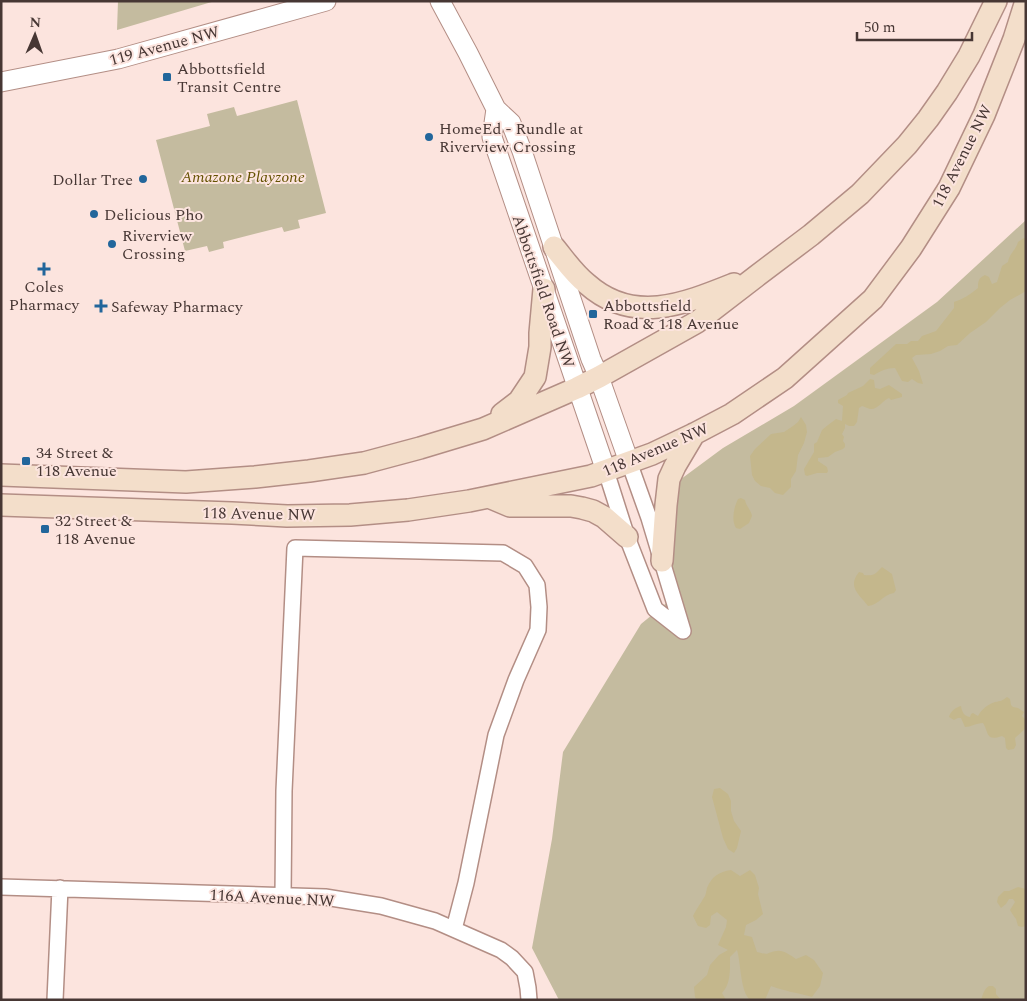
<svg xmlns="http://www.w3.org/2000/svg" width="1027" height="1001" viewBox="0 0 1027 1001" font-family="Spectral,serif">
<rect width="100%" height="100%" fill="#fce4de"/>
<path fill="#c4bb9f" d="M118,1H215L117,30Z
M297,100L326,213L298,220L300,228L284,232L282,227L223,242L224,248L209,252L207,246L185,251L156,140L210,126L207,114L234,107L237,116Z
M1026,220V1000H559L532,948L552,839L563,752L641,624L669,601V564L677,482L723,448L794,406L937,302Z"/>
<path fill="#c4b78c" d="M1024,238H1026V291L1010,300L1000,308L986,322L970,333L957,345L948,346L940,351L931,354L916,355L912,358L919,371L923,384L918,383L912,379L908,382L902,381L895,368C886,368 881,371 874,375L870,374V368L896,344H907L911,341H918L922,336L936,331L954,308V302C963,299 971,294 978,288C978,282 978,278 985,275L989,277L992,284L997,282L1002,266L1008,262C1009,254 1016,250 1018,242Z
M870,379L874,380L875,388L880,389L889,385L902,394V397L891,400L889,398C883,400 878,410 870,409C867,408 865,407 862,406L859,408L857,422L854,426H849L845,424V428L842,434L844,437L843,441L845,444V447L843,449L835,452L828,457L818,458V461L827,467L828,471L827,473H817L807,476L805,475L804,469L814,452V444L817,442L822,430L828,425L836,419L842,421L843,406L838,403V400L847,395L848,393L863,386Z
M801,417L806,425L807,432L804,443L798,455L796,471L791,479V487L783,495L775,493L770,488L761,486L755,481L752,475L750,456L755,449L771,434L784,432L793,426L798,422Z
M741,498L745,500C746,506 751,510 752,516L749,523L740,529L736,528C731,520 734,507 738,499Z
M882,567L892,574L896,590L894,593C882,595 879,605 868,606C859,594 847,587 859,572L863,573L864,575C875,576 875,574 882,567Z
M1007,697L1010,699L1011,705L1013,707L1018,708L1024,712L1022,716L1026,720V728L1015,738L1016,745L1014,749L1008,750L1006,748L1005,738L1002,736C985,742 989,732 983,723C976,723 971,727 965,727L961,718H958L954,720L949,717C950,712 956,707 961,706C962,712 964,716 970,717L971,714L973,713L978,716C981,710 988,704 995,702C1001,701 1002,701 1007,697Z
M720,788L728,794L731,801V811L734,821L741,831L737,848L734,853L728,849L723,838L712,797L714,789Z
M731,870L740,876L750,870L755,875L759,888L758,894L763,914L756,920L746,925L744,935L752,937L757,952C771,956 766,952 777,951C783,950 790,955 796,959L806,955L814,960L823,973L820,986L812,997C798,993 784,991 771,986L765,1000H750C740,991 741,963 737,950L730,957C730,969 731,984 722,993L726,1000H697L695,997L694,987L707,975L710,965L719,955L728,950L718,945L726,927L727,920L717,912L711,916L710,925L706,928L698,926L693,916C697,908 699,906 703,899C706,896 706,892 707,888C712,876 719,872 731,870Z
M1018,887L1026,889V926L1022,927L1018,926L1016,919L1013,915L1010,910L1015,902L1013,899H1009L1006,904L1001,908L997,902L998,897L1004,891H1009Z
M989,986H993L996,989V994L1001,1000H981C983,994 984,989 989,986Z"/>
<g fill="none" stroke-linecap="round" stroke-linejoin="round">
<defs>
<path id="minor" d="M606,471L627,537L655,609L683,631L649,518L629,462
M1,887L325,897L381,906L435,921L501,950L512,958L525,972L528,988L529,1000
M283,896L284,791L295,548L503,553L525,566L537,585L539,607L538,630L516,680L496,735L466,883L454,929
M55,1000L60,888"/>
<path id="tertiary" d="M440,1L468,53L496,109L511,123L522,151L591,359L599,377L629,462
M1,82L118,59L326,1
M496,109L492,137L606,471"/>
<path id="secondary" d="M554,247C564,259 574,274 587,284C633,325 684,304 734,284
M502,414L519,401L535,377L540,347V333L544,289
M1,475L186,482L255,477L309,471L364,463L420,448L483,429L577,388L599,377L697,322L758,275L811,235L860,194L907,145L928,119L947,92L969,56L996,1
M491,498L510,506H571L582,508L593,511L604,517L627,537
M1,505L232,513L287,516L350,515L408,510L469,501L591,476L652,454L694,434L732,414L785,378L873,299L911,248L949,188L984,115L1014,39L1026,1
M662,561L666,505L669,479L675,466L694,434"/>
</defs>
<use href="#minor" stroke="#b38e85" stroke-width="18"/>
<use href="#tertiary" stroke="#b38e85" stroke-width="21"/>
<use href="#secondary" stroke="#b38e85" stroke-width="24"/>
<use href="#minor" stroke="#fff" stroke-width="15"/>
<use href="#tertiary" stroke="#fff" stroke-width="19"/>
<use href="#secondary" stroke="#f3deca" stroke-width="21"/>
</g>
<g fill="#22669b" stroke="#fce4de" stroke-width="2">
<rect x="162" y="72" width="10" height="10" rx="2.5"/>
<circle cx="429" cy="137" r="5"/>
<circle cx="143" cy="179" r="5"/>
<circle cx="94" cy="214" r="5"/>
<circle cx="112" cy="244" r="5"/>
<path d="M41.5 261.5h5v5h5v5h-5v5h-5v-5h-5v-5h5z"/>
<path d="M98.5 298.5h5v5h5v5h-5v5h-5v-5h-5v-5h5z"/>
<rect x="588" y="309" width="10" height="10" rx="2.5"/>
<rect x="21" y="456" width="10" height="10" rx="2.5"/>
<rect x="40" y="524" width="10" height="10" rx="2.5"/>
</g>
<g text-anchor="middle" stroke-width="4" stroke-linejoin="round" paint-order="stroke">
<g font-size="16" fill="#473734" stroke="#fce4de">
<text transform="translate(164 45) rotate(-15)" y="6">119 Avenue NW</text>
<text transform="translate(961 156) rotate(-63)" y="6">118 Avenue NW</text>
<text transform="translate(544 291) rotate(71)" y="6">Abbottsfield Road NW</text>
<text transform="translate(655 449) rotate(-23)" y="6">118 Avenue NW</text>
<text transform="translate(259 513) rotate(1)" y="6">118 Avenue NW</text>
<text transform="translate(272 897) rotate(3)" y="6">116A Avenue NW</text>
</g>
<g font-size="16" fill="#473734" stroke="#fce4de" text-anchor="start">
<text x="177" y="74">Abbottsfield<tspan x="177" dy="18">Transit Centre</tspan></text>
<text x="439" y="134">HomeEd - Rundle at<tspan x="439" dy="18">Riverview Crossing</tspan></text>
<text x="133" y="185" text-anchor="end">Dollar Tree</text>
<text x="104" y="220">Delicious Pho</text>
<text x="122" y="241">Riverview<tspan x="122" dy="18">Crossing</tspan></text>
<text x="44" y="292" text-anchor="middle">Coles<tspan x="44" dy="18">Pharmacy</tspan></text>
<text x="603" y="311">Abbottsfield<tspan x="603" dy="18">Road &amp; 118 Avenue</tspan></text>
<text x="111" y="312">Safeway Pharmacy</text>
<text x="36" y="458">34 Street &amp;<tspan x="36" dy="18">118 Avenue</tspan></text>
<text x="55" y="526">32 Street &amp;<tspan x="55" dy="18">118 Avenue</tspan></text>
</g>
<g font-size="16" font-style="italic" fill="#645101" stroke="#fce4de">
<text x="243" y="182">Amazone Playzone</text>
</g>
</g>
<rect width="1027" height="1001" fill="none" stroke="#473734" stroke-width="5"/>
<g transform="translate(35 35) rotate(2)" stroke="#fce4de" stroke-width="4" paint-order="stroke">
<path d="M0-4L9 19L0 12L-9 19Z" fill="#473734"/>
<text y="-8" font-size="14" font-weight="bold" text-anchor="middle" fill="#473734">N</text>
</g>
<path d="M857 32v8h115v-8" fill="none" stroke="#473734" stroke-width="2.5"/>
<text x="864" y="32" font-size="15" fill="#473734" stroke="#fce4de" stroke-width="4" paint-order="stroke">50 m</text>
</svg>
